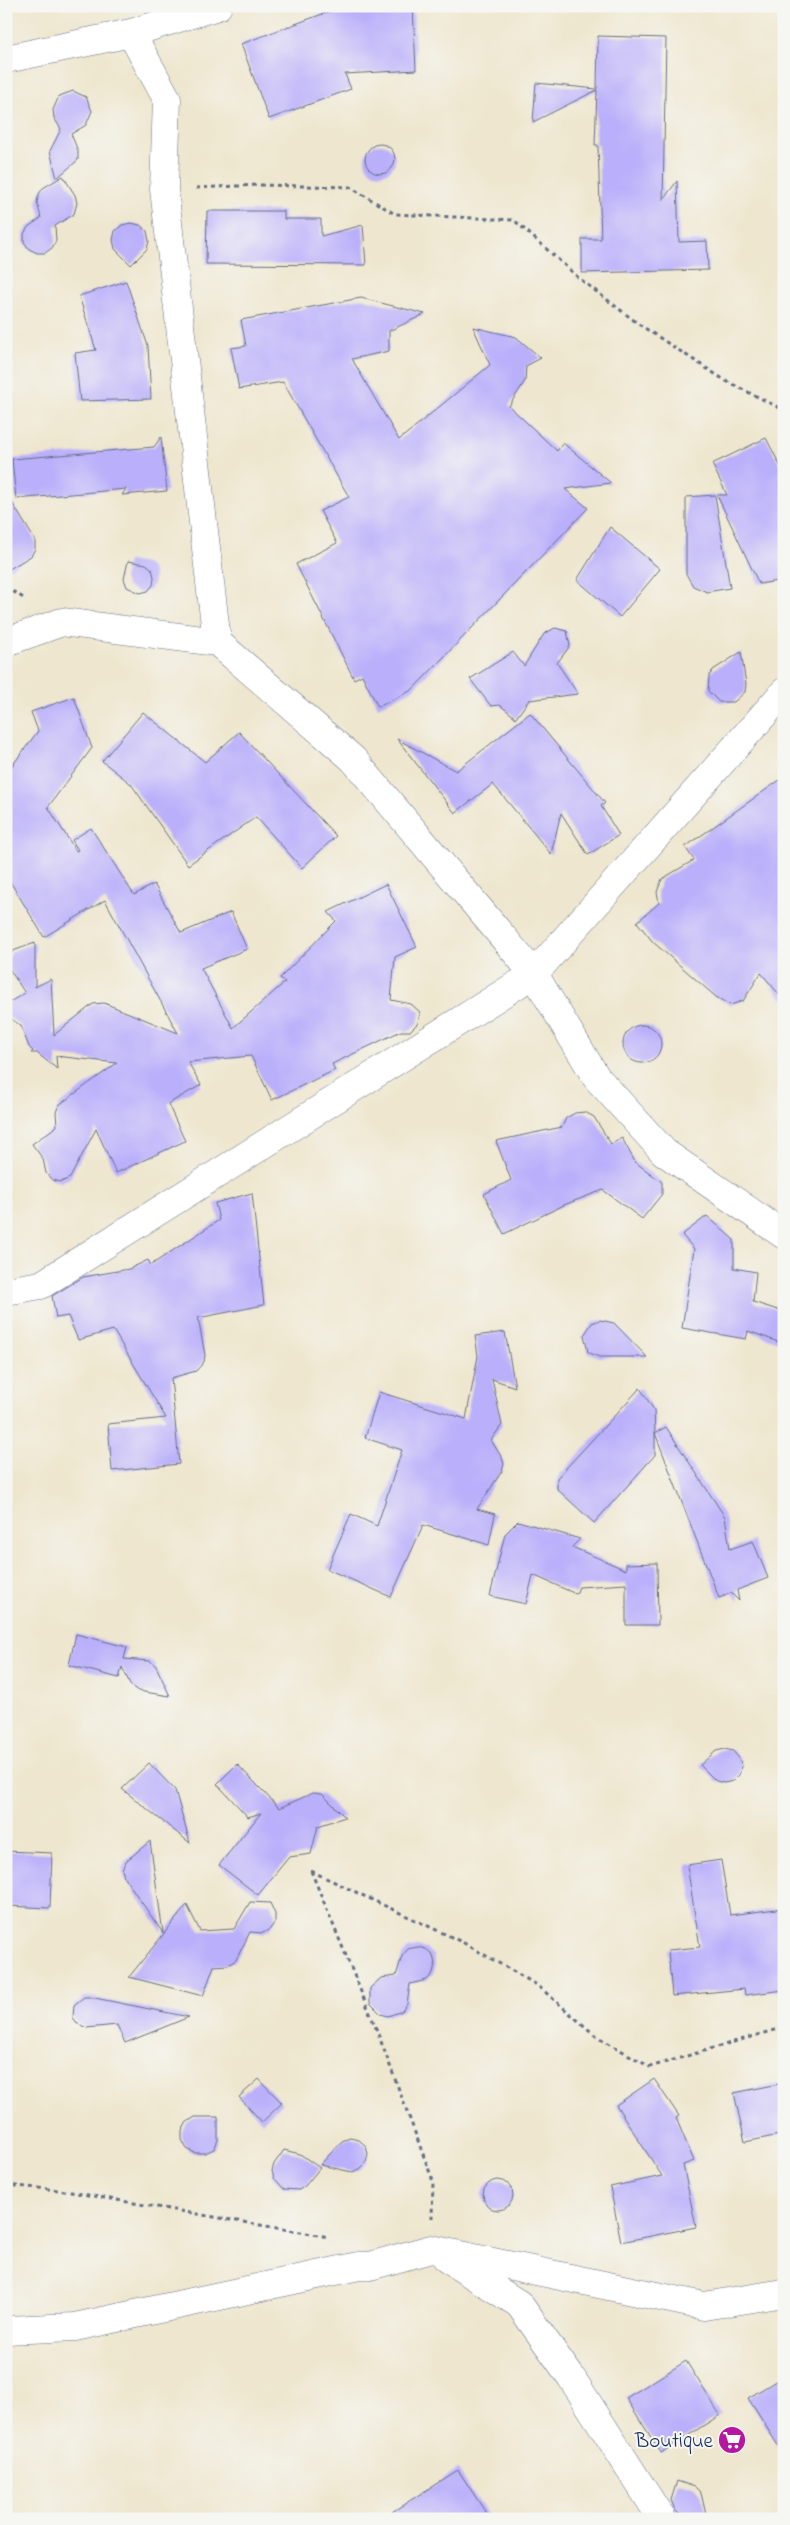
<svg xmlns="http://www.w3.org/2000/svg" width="790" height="2525" viewBox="0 0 790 2525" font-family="'Indie Flower',sans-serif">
<rect width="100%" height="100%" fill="#f6f6f2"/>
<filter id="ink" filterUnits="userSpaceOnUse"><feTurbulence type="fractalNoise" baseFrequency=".02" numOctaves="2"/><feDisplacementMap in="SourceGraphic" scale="10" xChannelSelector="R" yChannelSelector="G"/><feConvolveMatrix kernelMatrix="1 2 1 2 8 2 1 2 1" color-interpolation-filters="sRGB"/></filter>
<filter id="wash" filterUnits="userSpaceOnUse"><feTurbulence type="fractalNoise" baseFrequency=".0096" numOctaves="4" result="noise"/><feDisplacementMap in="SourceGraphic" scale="20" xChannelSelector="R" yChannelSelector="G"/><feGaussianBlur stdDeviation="1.12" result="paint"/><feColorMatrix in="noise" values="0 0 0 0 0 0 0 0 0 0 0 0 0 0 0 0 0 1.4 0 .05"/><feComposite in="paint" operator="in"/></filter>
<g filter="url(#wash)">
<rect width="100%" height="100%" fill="#eee6ce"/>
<g id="blocks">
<path fill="#baaffb" d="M413,6L416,70L345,74L351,89L269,119L241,44L336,9Z
M598,36L666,38L663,200L677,181L679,242L707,241L708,270L582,273V239H601L598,145H595L597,90L533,122L536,83L597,89Z
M73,91L86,97L92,111L86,125L71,134L78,151V160L57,178L50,151L61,129L54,118L53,110L59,96Z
M365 159a15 15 0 1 1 30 0a15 15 0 1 1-30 0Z
M63,176L75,195L77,203L74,214L55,226L56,241L52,248L45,253H37L29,249L24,242V234L28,227L41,218L37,202L39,194L43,188Z
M207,211H284V219H321V236L363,225L366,265L206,264Z
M131,223L140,225L147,231L149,241L147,249L131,265L115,249L113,240L115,231L122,225Z
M126,281L148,346L151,399L80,401L75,353L96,350L79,296Z
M361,298L425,314L389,331V351L352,359L399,440L490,365L473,327L516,337L541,358L526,366L525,381L509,406L557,451L563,443L611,483L565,489L588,508L412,690L378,707L362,675L354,679L296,564L337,543L320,511L349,497L283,382L239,389L231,348L246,346L241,320Z
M161,437L167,491L122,495L126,489L16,499L12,459L154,447Z
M766,438L784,473V580L759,584L717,495H727L712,464Z
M6,493L35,540V549L31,556L6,571Z
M715,495L730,588L707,592L693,586L686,574V497Z
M610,527L660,569L620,617L577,580Z
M128,561L146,564L152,569L154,577L153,585L148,591L140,593L127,587L124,579Z
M555,628L567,631L570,646L557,663L578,694L529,700L516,718L500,705L491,706L470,679L513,652L524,666L544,634Z
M741,652L746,684L745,692L734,702H719L708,691L709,676L713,670Z
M74,697L92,748L48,807L76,851L78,850L72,840L91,828L134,895L154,884L181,933L231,912L247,949L201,968L233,1028L285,982L280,978L336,921L328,912L386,884L417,947L395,957L391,1000L411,1004L420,1012L418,1023L410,1031H401L332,1064L335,1070L272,1100L251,1056L188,1062L201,1085L168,1104L185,1141L116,1173L96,1129L70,1178L61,1182L52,1180L46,1173L43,1159L32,1144L57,1126L56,1112L59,1105L117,1063L56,1056L57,1069L37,1053H31L33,1051L29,1047L21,1026L6,1015V1004L25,993L8,967V958L13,951L35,943V987L51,979L54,1035L93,1004L104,1003L178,1033L105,900L44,937L6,875V774L38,731L31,712Z
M143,712L205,762L239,732L336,836L302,868L256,817L188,865L131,784L102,761Z
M530,713L605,803L601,806L619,835L588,855L561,813L551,854L493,784L455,813L397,739L456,771Z
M784,777V1000L761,973L743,1001L730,1005L716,997L653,942L637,922L659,903L657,892L662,879L694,860L685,847Z
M623 1044a19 19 0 1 1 38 0a19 19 0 1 1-38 0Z
M585,1112L594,1117L611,1144L622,1138L635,1162L662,1182V1194L642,1219L603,1190L564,1205L504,1234L484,1194L511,1180L496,1141L562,1127L566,1118L575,1113Z
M252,1193L264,1305L198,1318L205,1355L204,1362L196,1371L171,1378L179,1464L112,1471L108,1424L166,1418L113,1330L78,1340L68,1316L56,1318L52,1296L83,1277L129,1269L148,1260L151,1265L219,1220L215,1203Z
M707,1216L734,1240V1268L756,1272L753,1302L784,1312V1344L748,1331L746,1339L682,1328L694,1249L682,1235Z
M600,1320L614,1323L647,1357H599L588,1352L584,1335L592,1323Z
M505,1332L515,1387L492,1379L502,1425L491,1440L502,1458L504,1464L502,1471L477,1509L495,1514L489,1545L423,1525L391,1597L327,1569L351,1514L377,1526L402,1450L365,1438L379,1392L466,1419L478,1356L475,1336Z
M640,1388L654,1410L655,1433L666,1427L725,1517L730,1549L753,1541L768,1578L737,1590L739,1601L731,1593L719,1598L655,1433V1455L594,1523L557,1489V1478Z
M518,1521L580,1539L572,1547L626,1570V1564L657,1563L658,1625H626V1584L579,1587L576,1594L533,1575L526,1604L490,1596L505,1534Z
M76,1634L127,1647L124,1659L150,1661L156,1666L170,1696L138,1691L131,1686L122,1667L119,1678L69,1665Z
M725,1749L733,1751L739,1758L742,1766L739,1775L733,1781L724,1783L716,1781L700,1765L716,1751Z
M149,1763L175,1790L190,1843L122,1789Z
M237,1764L279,1808L313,1793L322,1794L345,1817L318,1826L311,1854L289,1857L258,1895L219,1865L261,1813L248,1817L217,1784Z
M150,1841L163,1933L124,1877L122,1869L126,1861Z
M6,1851L52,1853L50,1908L6,1906Z
M721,1860L730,1915L784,1908V1990L745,1995L744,1989L672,1996L668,1950L700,1947L687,1865Z
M250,1902L270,1903L275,1914V1922L270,1929L263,1933L250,1932L236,1960L228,1965L214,1966L203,1996L129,1977L187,1905L200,1931L234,1929Z
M417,1947L426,1949L433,1955L435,1964L433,1973L427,1980L410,1984L407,2004L402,2011L388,2016L381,2014L370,2003V1988L381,1978L396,1976L402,1956L408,1949Z
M84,1997H90L189,2017L125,2043L117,2025L87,2028L76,2023L73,2017L74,2005Z
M259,2079L282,2103L262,2122L239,2097Z
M654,2079L679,2116L676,2118L694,2161L683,2165L696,2227L621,2242L610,2187L662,2176L616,2105Z
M784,2083V2134L745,2142L734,2093Z
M195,2117H218V2140L214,2149L205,2153H195L187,2149L182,2140V2131L187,2122Z
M350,2138L359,2140L366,2146L368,2154L366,2163L360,2169L352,2172L320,2165L342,2141Z
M284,2150L300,2154L320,2168L305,2186L299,2190L284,2189L274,2178L272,2171L274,2164Z
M483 2195a15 15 0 1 1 30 0a15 15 0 1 1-30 0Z
M686,2361L720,2415L661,2453L626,2398Z
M784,2376V2455L748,2398Z
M458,2470L490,2519H381Z
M677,2481L695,2487L701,2493L707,2519H694L679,2514L675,2510L671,2500Z"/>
</g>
</g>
<g filter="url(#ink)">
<use href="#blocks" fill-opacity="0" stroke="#656f85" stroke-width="1"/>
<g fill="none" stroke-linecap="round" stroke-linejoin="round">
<defs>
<path id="minor" d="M131,33L167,99L164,189L217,642L353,759L534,974L596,1077L664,1152L784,1235
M6,59L131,33L218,6
M6,642L62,622L217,642
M6,1291L41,1285L534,974L784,692
M447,2259L519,2304L571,2377L662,2519
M6,2330L75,2327L359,2266H370L431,2249L704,2306L784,2293"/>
</defs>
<use href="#minor" stroke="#656f85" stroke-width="29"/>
<path stroke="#656f85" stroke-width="3" stroke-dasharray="4 4" stroke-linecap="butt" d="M196,188L259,185L350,187L395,214L514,220L580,279L640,325L726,381L784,410
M6,587L25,599
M311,1871L462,1942L537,1985L596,2036L650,2067L784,2027
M311,1871L376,2028L433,2181L432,2218
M6,2185L59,2190L329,2237"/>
<use href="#minor" stroke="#fff" stroke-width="28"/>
</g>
</g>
<defs>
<symbol id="supermarket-disc" viewBox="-11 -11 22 22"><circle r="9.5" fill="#b5179e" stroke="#f6f6f2"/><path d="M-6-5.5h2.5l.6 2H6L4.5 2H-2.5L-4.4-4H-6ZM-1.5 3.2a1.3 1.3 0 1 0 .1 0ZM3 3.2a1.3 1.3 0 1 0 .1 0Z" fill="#fff"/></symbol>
</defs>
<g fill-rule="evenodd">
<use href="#supermarket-disc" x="716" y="2424" width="32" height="32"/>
</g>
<g text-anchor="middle" stroke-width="4" stroke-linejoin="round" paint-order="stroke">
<g font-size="21" fill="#1b2f5e" stroke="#f6f6f2" text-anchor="end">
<text x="713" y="2447">Boutique</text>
</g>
</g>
<rect width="790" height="2525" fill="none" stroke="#f6f6f2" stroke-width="25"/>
</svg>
